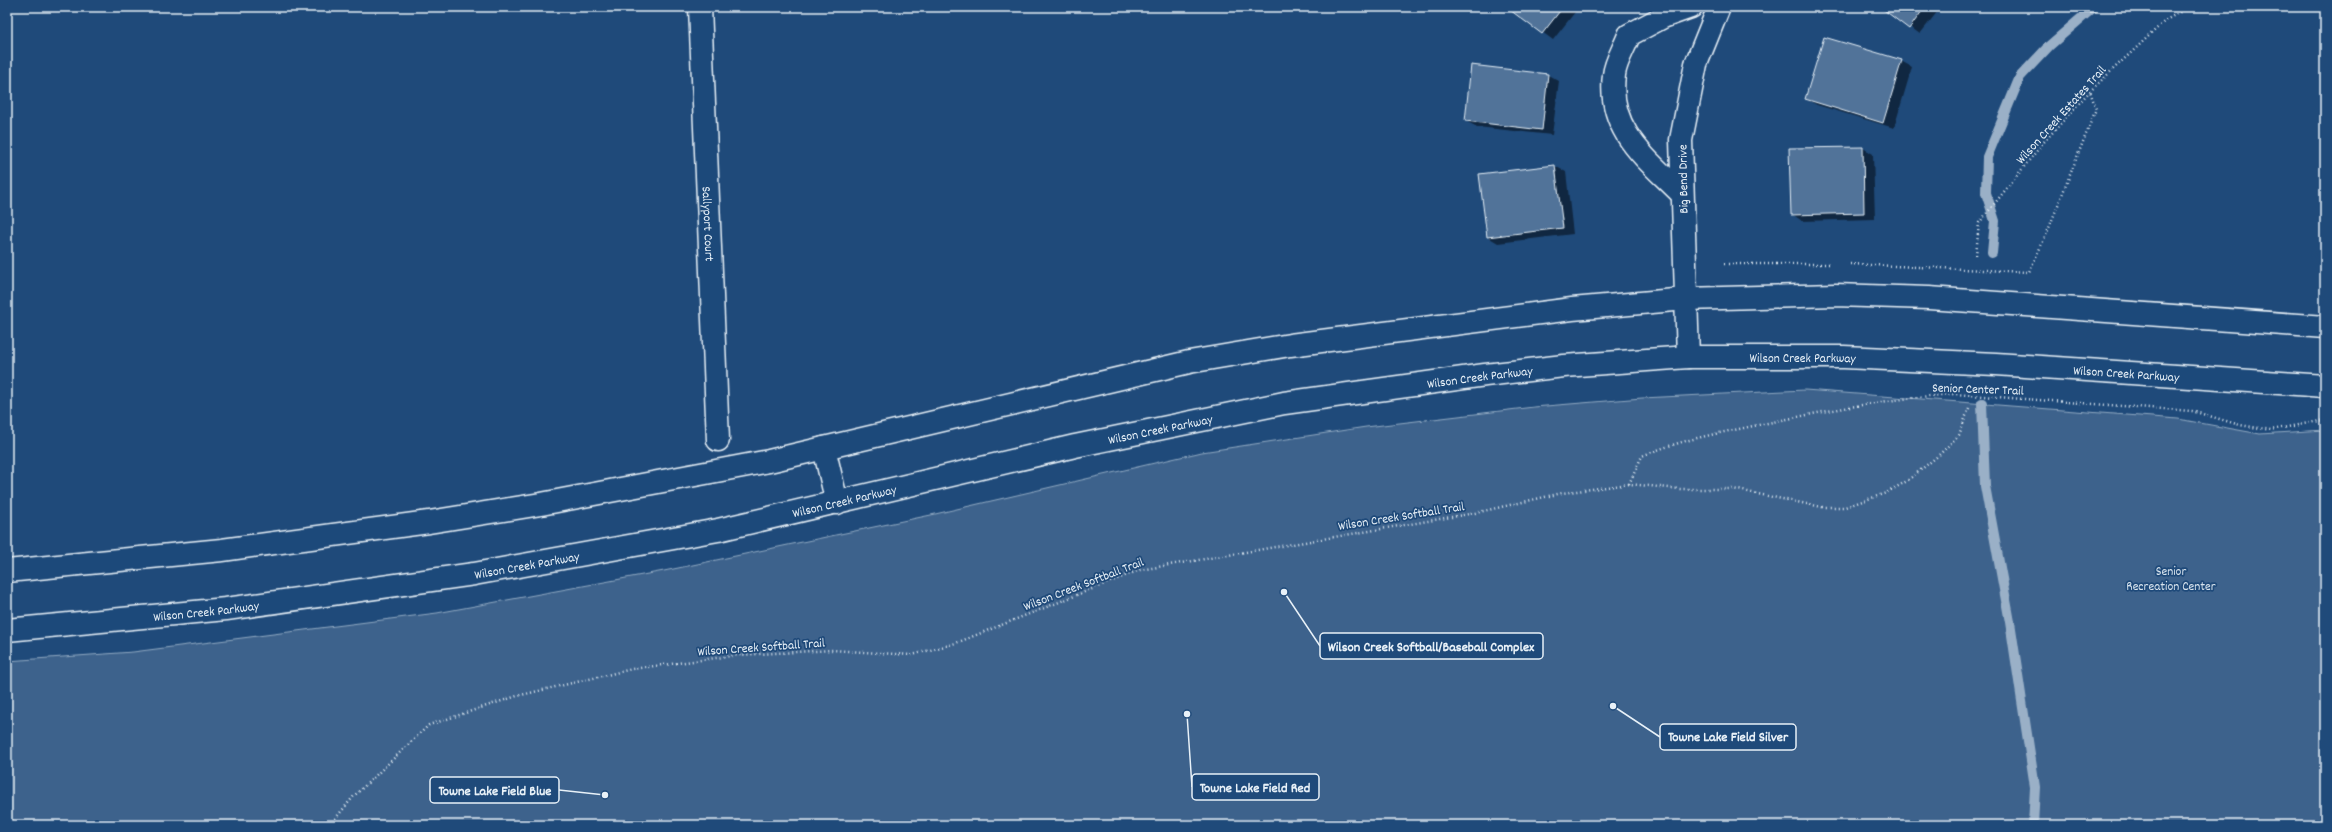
<svg xmlns="http://www.w3.org/2000/svg" width="2332" height="832" viewBox="0 0 2332 832" font-family="Dekko,sans-serif">
<rect width="100%" height="100%" fill="#1f4a7a"/>
<filter id="ink" filterUnits="userSpaceOnUse"><feTurbulence type="fractalNoise" baseFrequency=".025" numOctaves="2"/><feDisplacementMap in="SourceGraphic" scale="8" xChannelSelector="R" yChannelSelector="G"/><feConvolveMatrix kernelMatrix="1 2 1 2 8 2 1 2 1" color-interpolation-filters="sRGB"/></filter>
<g filter="url(#ink)">
<path fill="#3c628c" stroke="#92aac2" d="M1805,390L2178,419L2260,434L2325,430V825H7V661L133,652L437,613L664,571L931,515L1202,452L1366,427L1534,407L1642,398Z"/>
<path fill="#0007" d="M1508,7H1579L1553,40Z
M1882,7H1941L1920,34Z
M1901,61L1912,67L1894,128L1817,105L1806,99Z
M1548,75L1559,81L1552,135L1477,127L1466,121Z
M1863,148L1873,154L1875,219L1802,221L1792,214Z
M1555,166L1566,172L1573,234L1498,243L1488,237Z"/>
<g fill="none" stroke-linecap="round" stroke-linejoin="round">
<path stroke="#9ab0c7" stroke-width="10" d="M1992,253L1995,221L1986,193L1987,157L2020,77L2049,46L2094,7
M1982,403L1985,486L2010,622L2035,787L2033,825"/>
</g>
<path fill="#517399" stroke="#e8f1f8" d="M1506,7H1563L1542,34Z
M1880,7H1925L1909,29Z
M1824,37L1902,60L1883,123L1805,99Z
M1471,65L1548,74L1542,130L1465,121Z
M1863,147L1864,213L1791,215L1789,148Z
M1555,165L1563,228L1487,237L1479,174Z"/>
<g fill="none" stroke-linecap="round" stroke-linejoin="round">
<defs>
<g id="minor">
<path id="s1" d="M700,7L718,440"/>
<path d="M1681,193C1646,158 1607,130 1614,75C1615,62 1625,47 1629,35L1663,17L1691,7"/>
<path d="M1688,357L1681,140L1696,64L1719,7"/>
</g>
<g id="secondary">
<path d="M824,448L837,503"/>
<path d="M7,571L222,550L429,522L541,504L769,461L1189,362L1290,345L1572,309L1686,299L1835,295L1929,298L2325,327"/>
<path id="s2" d="M7,630L226,609L474,574L718,530L1075,446L1284,403L1485,375L1564,366L1688,357H1844L1996,364L2325,386"/>
</g>
</defs>
<use href="#minor" stroke="#e8f1f8" stroke-width="25"/>
<use href="#secondary" stroke="#e8f1f8" stroke-width="25"/>
<path stroke="#e8f1f8" stroke-width="2.5" stroke-dasharray="1 3" stroke-linecap="butt" d="M1976,255L1979,223L2043,143L2090,91L2166,20L2189,7
M1724,264H1831
M1850,264L2029,272L2047,233L2096,109L2090,91
M1629,484L1642,456C1682,439 1721,433 1763,424C1826,411 1890,398 1955,394L2192,411L2240,425L2271,430L2325,420
M330,825L354,796L429,725L517,696L632,669L739,655L833,650L912,655L956,643L1140,570L1475,513L1562,493L1629,484L1680,489H1733L1822,507H1845L1886,493L1907,481L1939,455L1959,435L1969,408"/>
<use href="#minor" stroke="#1f4a7a" stroke-width="22"/>
<use href="#secondary" stroke="#1f4a7a" stroke-width="22"/>
</g>
</g>
<g text-anchor="middle" stroke-width="3.5" stroke-linejoin="round" paint-order="stroke">
<g font-size="13" fill="#e8f1f8" stroke="#1f4a7a">
<text transform="translate(2060 114) rotate(-48)" y="5">Wilson Creek Estates Trail</text>
<text transform="translate(1682 179) rotate(-91)" y="5">Big Bend Drive</text>
<text dy="5" stroke="none"><textPath href="#s1" startOffset="217">Sallyport Court</textPath></text>
<text dy="5" stroke="none"><textPath href="#s2" startOffset="1820">Wilson Creek Parkway</textPath></text>
<text dy="5" stroke="none"><textPath href="#s2" startOffset="2144">Wilson Creek Parkway</textPath></text>
<text dy="5" stroke="none"><textPath href="#s2" startOffset="1496">Wilson Creek Parkway</textPath></text>
<text transform="translate(1978 388) rotate(2)" y="5">Senior Center Trail</text>
<text dy="5" stroke="none"><textPath href="#s2" startOffset="1172">Wilson Creek Parkway</textPath></text>
<text dy="5" stroke="none"><textPath href="#s2" startOffset="848">Wilson Creek Parkway</textPath></text>
<text transform="translate(1401 515) rotate(-9)" y="5">Wilson Creek Softball Trail</text>
<text dy="5" stroke="none"><textPath href="#s2" startOffset="524">Wilson Creek Parkway</textPath></text>
<text transform="translate(1083 583) rotate(-21)" y="5">Wilson Creek Softball Trail</text>
<text dy="5" stroke="none"><textPath href="#s2" startOffset="200">Wilson Creek Parkway</textPath></text>
<text transform="translate(761 646) rotate(-4)" y="5">Wilson Creek Softball Trail</text>
</g>
<g font-size="13" fill="#d7e3ed" stroke="#1f4a7a">
<text x="2171" y="575">Senior<tspan x="2171" dy="15">Recreation Center</tspan></text>
</g>
</g>
<path fill="none" stroke="#e8f1f8" stroke-width="1.5" d="M1284 592L1320 646M1613 706L1660 737M1187 714L1192 787M605 795L559 790"/>
<g fill="#e8f1f8" stroke="#1f4a7a" stroke-width="1.5">
<circle cx="1284" cy="592" r="4"/>
<circle cx="1613" cy="706" r="4"/>
<circle cx="1187" cy="714" r="4"/>
<circle cx="605" cy="795" r="4"/>
</g>
<g fill="#1f4a7a" stroke="#e8f1f8" stroke-width="1.5">
<rect x="1320" y="633" width="223" height="26" rx="4"/>
<rect x="1660" y="724" width="136" height="26" rx="4"/>
<rect x="1192" y="774" width="127" height="26" rx="4"/>
<rect x="430" y="777" width="129" height="26" rx="4"/>
</g>
<g font-size="14" text-anchor="middle" font-weight="bold" fill="#e8f1f8">
<text x="1431" y="651">Wilson Creek Softball/Baseball Complex</text>
<text x="1728" y="741">Towne Lake Field Silver</text>
<text x="1255" y="792">Towne Lake Field Red</text>
<text x="495" y="795">Towne Lake Field Blue</text>
</g>
<rect width="2332" height="832" fill="none" stroke="#1f4a7a" stroke-width="24"/>
<rect x="12" y="12" width="2308" height="808" fill="none" stroke="#e8f1f8" stroke-width="1.5" filter="url(#ink)"/>
</svg>
